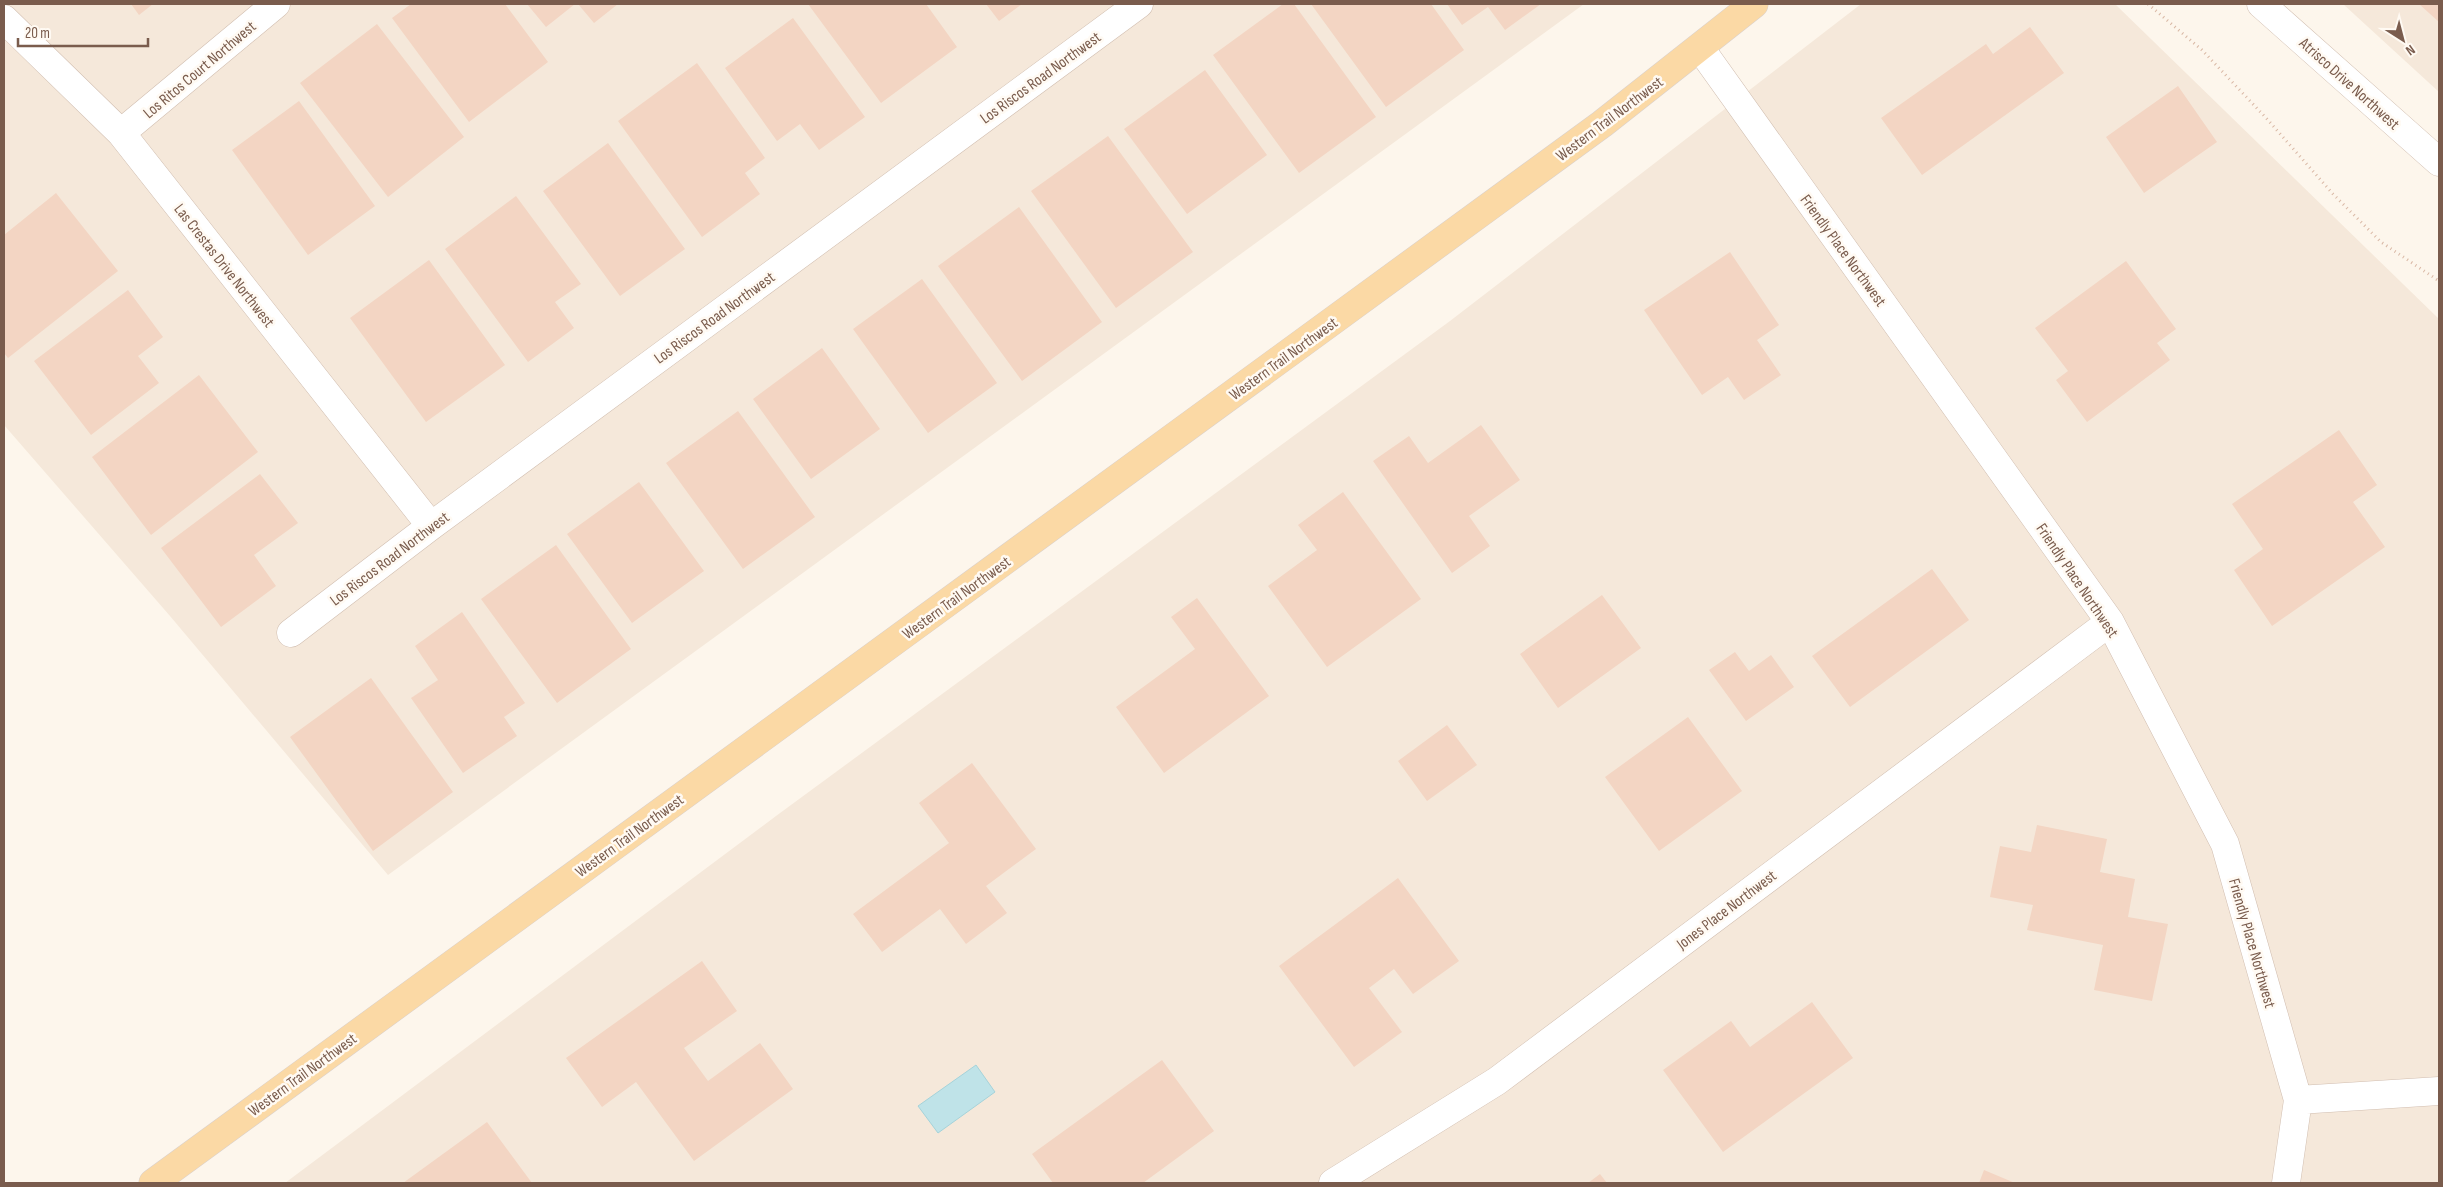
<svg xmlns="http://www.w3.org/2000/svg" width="2443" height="1187" viewBox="0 0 2443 1187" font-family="'Sofia Sans Condensed',sans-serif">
<rect width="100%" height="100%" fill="#fdf6ec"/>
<path fill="#f5e8da" d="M4,4H1584L388,875L170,616L4,425Z
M1861,4H2115L2439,319V1183H285L776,816L1450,321Z
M2343,4H2439V92Z"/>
<path fill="#bfe3e8" stroke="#a5d3da" d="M976,1065L995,1092L938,1133L918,1106Z"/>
<path fill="#f3d5c3" d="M131,4H153L139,15Z
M411,4H505L548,62L469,122L392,18Z
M527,4H575L546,27Z
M578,4H618L594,23Z
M808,4H926L957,47L881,103Z
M986,4H1022L999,21Z
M1283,4H1294L1376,117L1299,173L1213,55Z
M1311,4H1431L1464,50L1386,107Z
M1447,4H1541L1505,30L1488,7L1462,25Z
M2419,4H2439V22Z
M793,18L865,117L819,150L800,124L777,141L725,68Z
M377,24L464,137L388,197L300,83Z
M2030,27L2064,73L1922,175L1881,118L1986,44L1993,54Z
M697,63L765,158L745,173L760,194L702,237L618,121Z
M1205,70L1267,155L1187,214L1124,129Z
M2178,86L2217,142L2144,193L2106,137Z
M299,101L375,206L308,255L232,150Z
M1108,136L1193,252L1116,308L1031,191Z
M608,143L685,249L620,296L543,191Z
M56,193L118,271L8,358L4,353V235Z
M516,196L581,284L555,302L574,328L528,362L445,249Z
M1019,207L1102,322L1022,381L938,266Z
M1730,252L1779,325L1757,340L1781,375L1744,400L1728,377L1702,395L1644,310Z
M429,260L505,365L426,422L350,318Z
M2126,261L2176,329L2157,343L2170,360L2087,422L2056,380L2068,371L2035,328Z
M922,279L997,383L928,433L853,329Z
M128,290L163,337L138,356L159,383L91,435L34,361Z
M822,348L880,429L811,479L753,399Z
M199,375L258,452L151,535L92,457Z
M738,411L815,517L743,569L666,463Z
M1481,425L1520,480L1469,516L1490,546L1452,573L1373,461L1409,436L1428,463Z
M2339,430L2377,485L2353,502L2385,547L2272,626L2234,570L2263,549L2232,504Z
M260,474L298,523L254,555L276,586L221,627L161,548Z
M639,482L704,571L632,623L567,534Z
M1343,492L1421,599L1327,667L1268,586L1317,550L1298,525Z
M556,545L631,649L557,703L481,599Z
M1932,569L1969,620L1850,707L1812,656Z
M1602,595L1641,648L1558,708L1520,654Z
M1197,598L1269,696L1164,773L1116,707L1195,649L1171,617Z
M462,612L525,703L504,717L517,736L463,773L411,698L438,680L415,646Z
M1735,652L1749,671L1771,655L1794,687L1746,721L1709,670Z
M371,678L453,792L373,851L290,737Z
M1688,717L1742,791L1659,851L1605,777Z
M1447,725L1477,765L1427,801L1398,761Z
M972,763L1036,849L986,886L1007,913L966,944L940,909L882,952L853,914L949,843L919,803Z
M2037,825L2107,839L2100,872L2135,879L2128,917L2168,924L2152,1001L2094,990L2103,945L2027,930L2033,905L1990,897L2000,846L2031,852Z
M1398,878L1459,961L1413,994L1394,969L1369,988L1402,1032L1354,1067L1279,966Z
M702,961L737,1011L684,1048L708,1081L760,1043L793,1089L694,1161L636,1082L602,1107L566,1058Z
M1812,1002L1853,1058L1723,1152L1663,1070L1731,1021L1750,1047Z
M1162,1060L1214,1131L1143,1183H1053L1032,1154Z
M487,1122L532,1183H403Z
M1984,1170L2015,1183H1979Z
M1600,1174L1607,1183H1588Z"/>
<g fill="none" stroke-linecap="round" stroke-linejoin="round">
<defs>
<path id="minor" d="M2261,4L2439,162
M4,19L121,133L431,526
M1700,48L2110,622L2225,844L2298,1100L2286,1183
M121,133L276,4
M291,633L431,526L1139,4
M2298,1100L2439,1091
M1333,1183L1497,1081L2110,622"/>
<path id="major" d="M153,1183L1602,124L1754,4"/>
</defs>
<use href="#minor" stroke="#d1beb0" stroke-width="29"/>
<use href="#major" stroke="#dad1cd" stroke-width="29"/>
<path stroke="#d9b8a5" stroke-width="3" stroke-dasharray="1 4" stroke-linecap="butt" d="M2148,4L2202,50L2268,120L2333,194L2381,242L2439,281"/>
<use href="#minor" stroke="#fff" stroke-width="28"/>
<use href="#major" stroke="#fbd9a5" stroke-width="28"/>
</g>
<g text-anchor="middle" stroke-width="5" stroke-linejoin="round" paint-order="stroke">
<g font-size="16" fill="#7a5c4d" stroke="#fffaf3">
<text transform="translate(199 69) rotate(-40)" y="6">Los Ritos Court Northwest</text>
<text transform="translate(1040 77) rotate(-36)" y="6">Los Riscos Road Northwest</text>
<text transform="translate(2350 83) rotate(42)" y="6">Atrisco Drive Northwest</text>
<text transform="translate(1609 118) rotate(-37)" y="6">Western Trail Northwest</text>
<text transform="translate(1844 250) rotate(54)" y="6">Friendly Place Northwest</text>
<text transform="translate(225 265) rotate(52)" y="6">Las Crestas Drive Northwest</text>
<text transform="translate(714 317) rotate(-36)" y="6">Los Riscos Road Northwest</text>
<text transform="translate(1283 358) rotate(-36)" y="6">Western Trail Northwest</text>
<text transform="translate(389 558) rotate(-37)" y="6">Los Riscos Road Northwest</text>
<text transform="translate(2078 580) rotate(56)" y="6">Friendly Place Northwest</text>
<text transform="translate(956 597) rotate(-36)" y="6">Western Trail Northwest</text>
<text transform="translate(629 835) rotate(-36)" y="6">Western Trail Northwest</text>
<text transform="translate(1726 909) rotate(-37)" y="6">Jones Place Northwest</text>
<text transform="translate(2253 943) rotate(74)" y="6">Friendly Place Northwest</text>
<text transform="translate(302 1074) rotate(-36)" y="6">Western Trail Northwest</text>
</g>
</g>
<rect width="2443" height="1187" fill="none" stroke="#7a5c4d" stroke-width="10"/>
<g transform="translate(2403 40) rotate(144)" stroke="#fffaf3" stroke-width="4" paint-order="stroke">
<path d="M0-4L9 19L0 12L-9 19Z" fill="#7a5c4d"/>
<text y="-8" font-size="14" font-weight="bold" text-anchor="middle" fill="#7a5c4d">N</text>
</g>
<path d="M18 38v8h130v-8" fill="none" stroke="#7a5c4d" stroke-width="2.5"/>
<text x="25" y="38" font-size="15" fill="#7a5c4d" stroke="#fffaf3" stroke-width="4" paint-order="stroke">20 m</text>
</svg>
